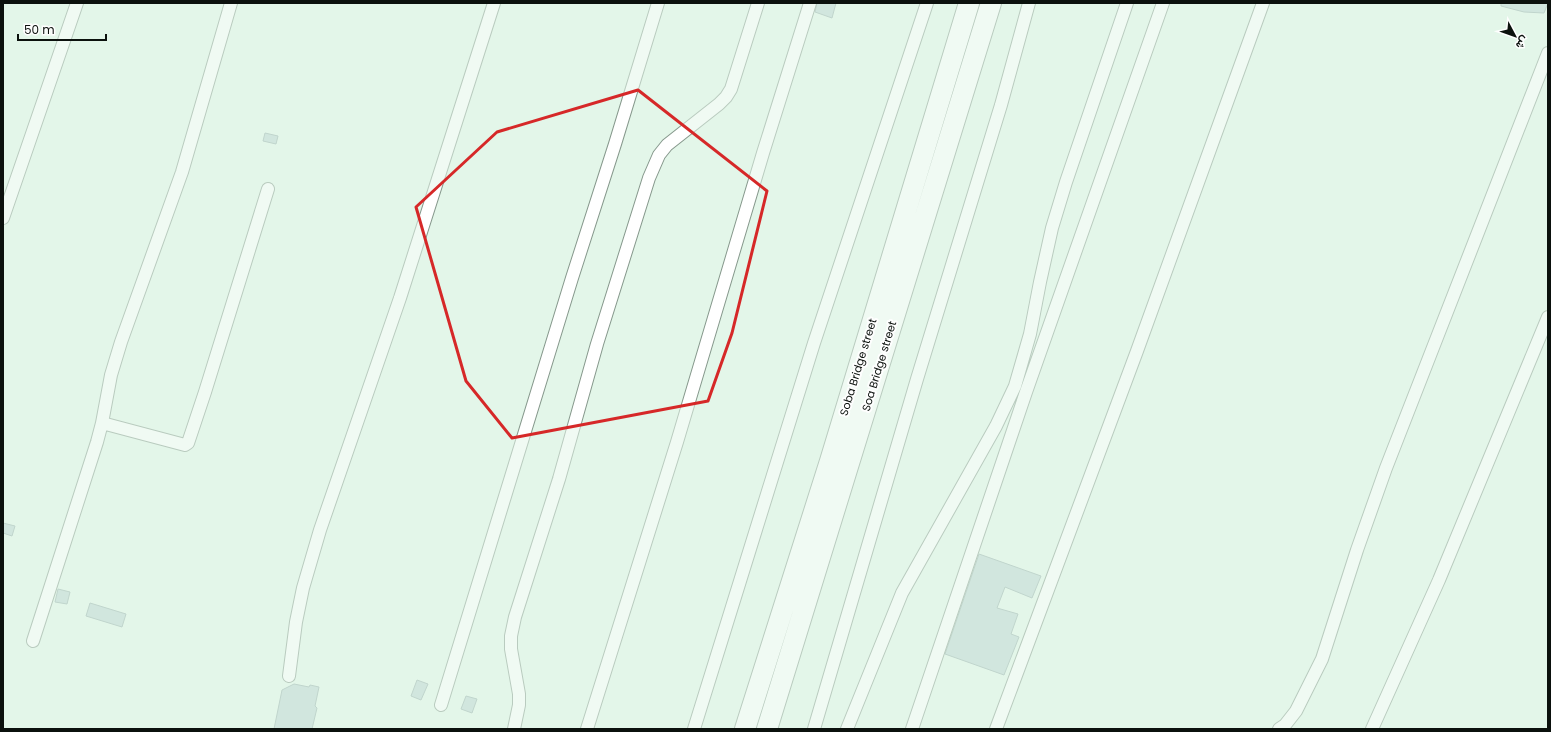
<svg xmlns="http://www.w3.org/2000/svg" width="1551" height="732" viewBox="0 0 1551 732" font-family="Poppins,Vazirmatn,sans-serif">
<rect width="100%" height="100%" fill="#e3f6e9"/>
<path fill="#bbd3d0" stroke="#95adaa" d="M817,3H836L832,18L815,12Z
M1501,3H1548L1544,13L1524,12L1501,6Z
M265,133L278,136L276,144L263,141Z
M3,523L15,526L12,536L3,533Z
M979,554L1041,576L1032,598L1005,587L997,608L1018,614L1011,634L1019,637L1004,675L945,654Z
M58,589L70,592L67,604L55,602Z
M90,603L126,614L122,627L86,616Z
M417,680L428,684L421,700L411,696Z
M294,684L309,687L310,685L319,687L315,706L317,708L312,729H274L282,690Z
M466,696L477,699L472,713L461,709Z"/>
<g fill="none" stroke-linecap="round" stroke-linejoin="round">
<defs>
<path id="minor" d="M3,218L77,3
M102,423L185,445L188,443L205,392L268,189
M33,641L97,442L102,423L111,375L121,342L182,172L231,3
M289,676L296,622L303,588L320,530L400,298L494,3
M441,705L572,278L615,144L658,3
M514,729L519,705V694L511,649V636L515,617L559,479L597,344L649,178L659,155L667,145L719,104L726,97L731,89L758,3
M587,729L677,442L763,153L810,3
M694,729L814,343L927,3
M814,729L917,379L1001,105L1029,3
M847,729L902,593L996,426L1015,386L1030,334L1040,282L1052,228L1066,182L1127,3
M912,729L1026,392L1163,3
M996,729L1137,351L1263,3
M1279,729L1285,725L1296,711L1322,659L1357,550L1386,468L1548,53
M1372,729L1439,580L1548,317"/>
<path id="trunk" d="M745,729L830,461L969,3
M767,729L991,3"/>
</defs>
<use href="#minor" stroke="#86988c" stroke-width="14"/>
<use href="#trunk" stroke="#86988c" stroke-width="22"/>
<use href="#minor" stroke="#fff" stroke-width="12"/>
<use href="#trunk" stroke="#fff" stroke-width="20"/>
</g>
<path d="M0 0H1551V732H0ZM638,90L767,191L732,333L708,401L512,438L466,381L416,207L497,132Z" fill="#e3f6e9" fill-opacity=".55" fill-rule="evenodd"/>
<path fill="none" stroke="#d62828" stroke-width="3" stroke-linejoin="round" d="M638,90L767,191L732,333L708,401L512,438L466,381L416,207L497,132Z"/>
<g text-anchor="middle" stroke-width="4" stroke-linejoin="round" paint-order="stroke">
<g font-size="11" fill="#0b110d" stroke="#fefefe">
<text transform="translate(879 366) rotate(-73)" y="4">Soa Bridge street</text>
<text transform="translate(858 367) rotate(-73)" y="4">Soba Bridge street</text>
</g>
</g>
<rect width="1551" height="732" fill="none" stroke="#0b110d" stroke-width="8"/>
<g transform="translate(1515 36) rotate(131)" stroke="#fefefe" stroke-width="3" paint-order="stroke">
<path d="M0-3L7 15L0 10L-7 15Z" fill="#0b110d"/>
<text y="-6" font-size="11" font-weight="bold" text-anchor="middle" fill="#0b110d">ش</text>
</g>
<path d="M18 34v6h88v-6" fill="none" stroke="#0b110d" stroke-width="2"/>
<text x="24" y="34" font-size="12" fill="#0b110d" stroke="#fefefe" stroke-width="3" paint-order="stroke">50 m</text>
</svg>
